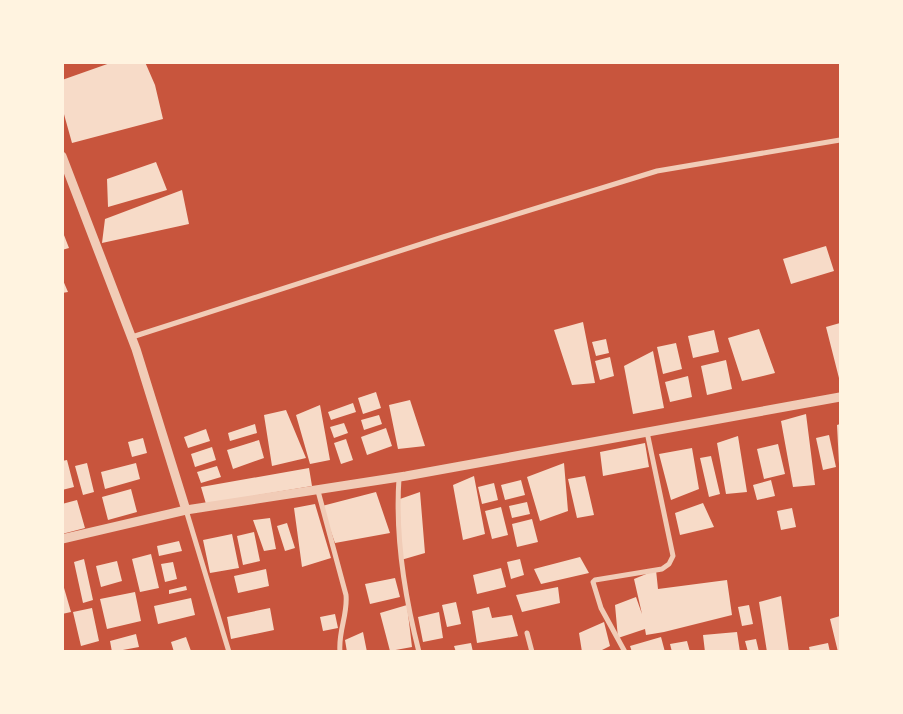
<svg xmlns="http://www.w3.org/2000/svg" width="903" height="714" viewBox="0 0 903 714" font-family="'Roboto Condensed',sans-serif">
<rect width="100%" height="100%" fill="#c8553d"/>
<path fill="#f7dbc8" d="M113,62H145L155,85L163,119L72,143L62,107V80Z
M156,162L167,190L108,207L107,179Z
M182,190L189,224L102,243L105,219Z
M62,230L69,248L62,250Z
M826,246L834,271L791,284L783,259Z
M62,278L68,292L62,293Z
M583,322L595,383L572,385L554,330Z
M840,323V382L826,327Z
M759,329L775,373L742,381L728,338Z
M714,330L719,352L693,358L688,336Z
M606,339L609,353L596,356L592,342Z
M676,343L682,369L663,374L657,347Z
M653,351L664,408L633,414L624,366Z
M610,357L614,376L600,380L595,361Z
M726,360L732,389L707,395L701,366Z
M688,376L692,397L670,402L665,382Z
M376,392L381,408L363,414L358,398Z
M410,400L425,446L398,449L389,405Z
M353,403L356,412L331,420L328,412Z
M320,405L330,460L310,464L296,415Z
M286,410L306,458L272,466L264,415Z
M806,414L815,485L793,487L781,421Z
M379,415L382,424L364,430L361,420Z
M344,423L348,433L334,438L330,427Z
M255,424L257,433L230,441L228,433Z
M840,424V464H839L837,425Z
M386,428L392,446L367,455L361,437Z
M206,429L210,441L188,448L184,437Z
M829,435L836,467L823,470L816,438Z
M738,436L747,492L726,494L717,443Z
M143,438L147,453L132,457L128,442Z
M346,439L353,460L341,464L334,443Z
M259,440L264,458L233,469L227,450Z
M645,443L649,467L603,476L600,452Z
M778,444L785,474L764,479L757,449Z
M212,447L216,460L195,467L191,454Z
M692,448L699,489L671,500L659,454Z
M711,456L720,494L709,497L700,458Z
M67,460L74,487L62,490V461Z
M87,463L94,492L83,495L75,466Z
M136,463L140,479L105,489L101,472Z
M564,463L568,511L540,521L527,477Z
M217,466L221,477L201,483L197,472Z
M309,468L312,486L206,504L201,487Z
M474,476L485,534L463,540L453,485Z
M585,476L594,515L577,518L568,479Z
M521,480L525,495L505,500L501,485Z
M771,480L775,496L757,500L753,485Z
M494,483L498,500L482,504L478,487Z
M131,489L137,512L108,520L102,497Z
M376,492L390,533L335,543L322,506Z
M420,492L425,553L401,560L397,500Z
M77,500L85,528L62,534V504Z
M527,502L530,514L512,518L509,506Z
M703,503L714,527L680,535L675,513Z
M315,504L331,558L302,567L294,508Z
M501,507L508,535L492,539L485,511Z
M792,508L796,527L781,530L777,511Z
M270,518L276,549L264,551L253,520Z
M532,519L538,542L517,547L512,524Z
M287,523L295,548L285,551L277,526Z
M254,532L260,561L243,565L237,536Z
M232,534L239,568L210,573L203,540Z
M179,541L182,551L159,556L157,546Z
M151,554L159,588L140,592L132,559Z
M580,557L589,573L541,584L534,569Z
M84,559L93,600L83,603L74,562Z
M520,559L524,575L511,579L507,562Z
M117,561L122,581L101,587L96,566Z
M173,562L177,579L165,582L161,564Z
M501,568L506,587L477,594L473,575Z
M266,569L269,586L238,593L234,576Z
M656,570L658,589L727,580L732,615L664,632L646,635L645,629L618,638L615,605L636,597L642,614L634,579Z
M395,578L400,597L370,604L365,584Z
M62,581L71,612L62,614Z
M186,586L187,590L169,594V590Z
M558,587L560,603L522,612L516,595Z
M135,592L141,621L107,629L100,599Z
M781,596L789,652H767L759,602Z
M191,598L195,615L158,624L154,606Z
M456,602L461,624L447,627L442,605Z
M407,605L412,647L390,651L380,613Z
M749,605L753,624L742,626L738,607Z
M489,607L492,618L512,615L518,636L477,643L472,611Z
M92,608L99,641L81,646L73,612Z
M270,608L274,630L231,639L227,617Z
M439,612L443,638L423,642L418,617Z
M335,614L338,628L323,631L320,617Z
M840,616V652H838L830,619Z
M604,622L610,646L598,652H582L579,633Z
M363,632L367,652H347L345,640Z
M737,632L740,652H705L703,635Z
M136,634L139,647L112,652L110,641Z
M186,637L191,651L174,652L171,642Z
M661,637L665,652H632L630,646Z
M756,639L759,652H748L745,641Z
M687,641L690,652H672L670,644Z
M471,643L473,652H456L454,646Z
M828,643L830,652H810L809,647Z"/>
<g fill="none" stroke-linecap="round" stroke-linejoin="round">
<path stroke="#f1ccb7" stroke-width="5" d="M132,337L443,237L657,171L840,140
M399,478C395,537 404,594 419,652
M318,491L346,595C348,615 338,631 340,652
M186,510L229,652
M527,633L532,652
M625,652L601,608L593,582L595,580L662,569L669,564L673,556L647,432"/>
<path stroke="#f1ccb7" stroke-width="9" d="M62,156L136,349L186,510
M62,539L186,510L406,476L840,397"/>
</g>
<rect width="903" height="714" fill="none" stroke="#fff3e0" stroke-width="128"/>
</svg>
